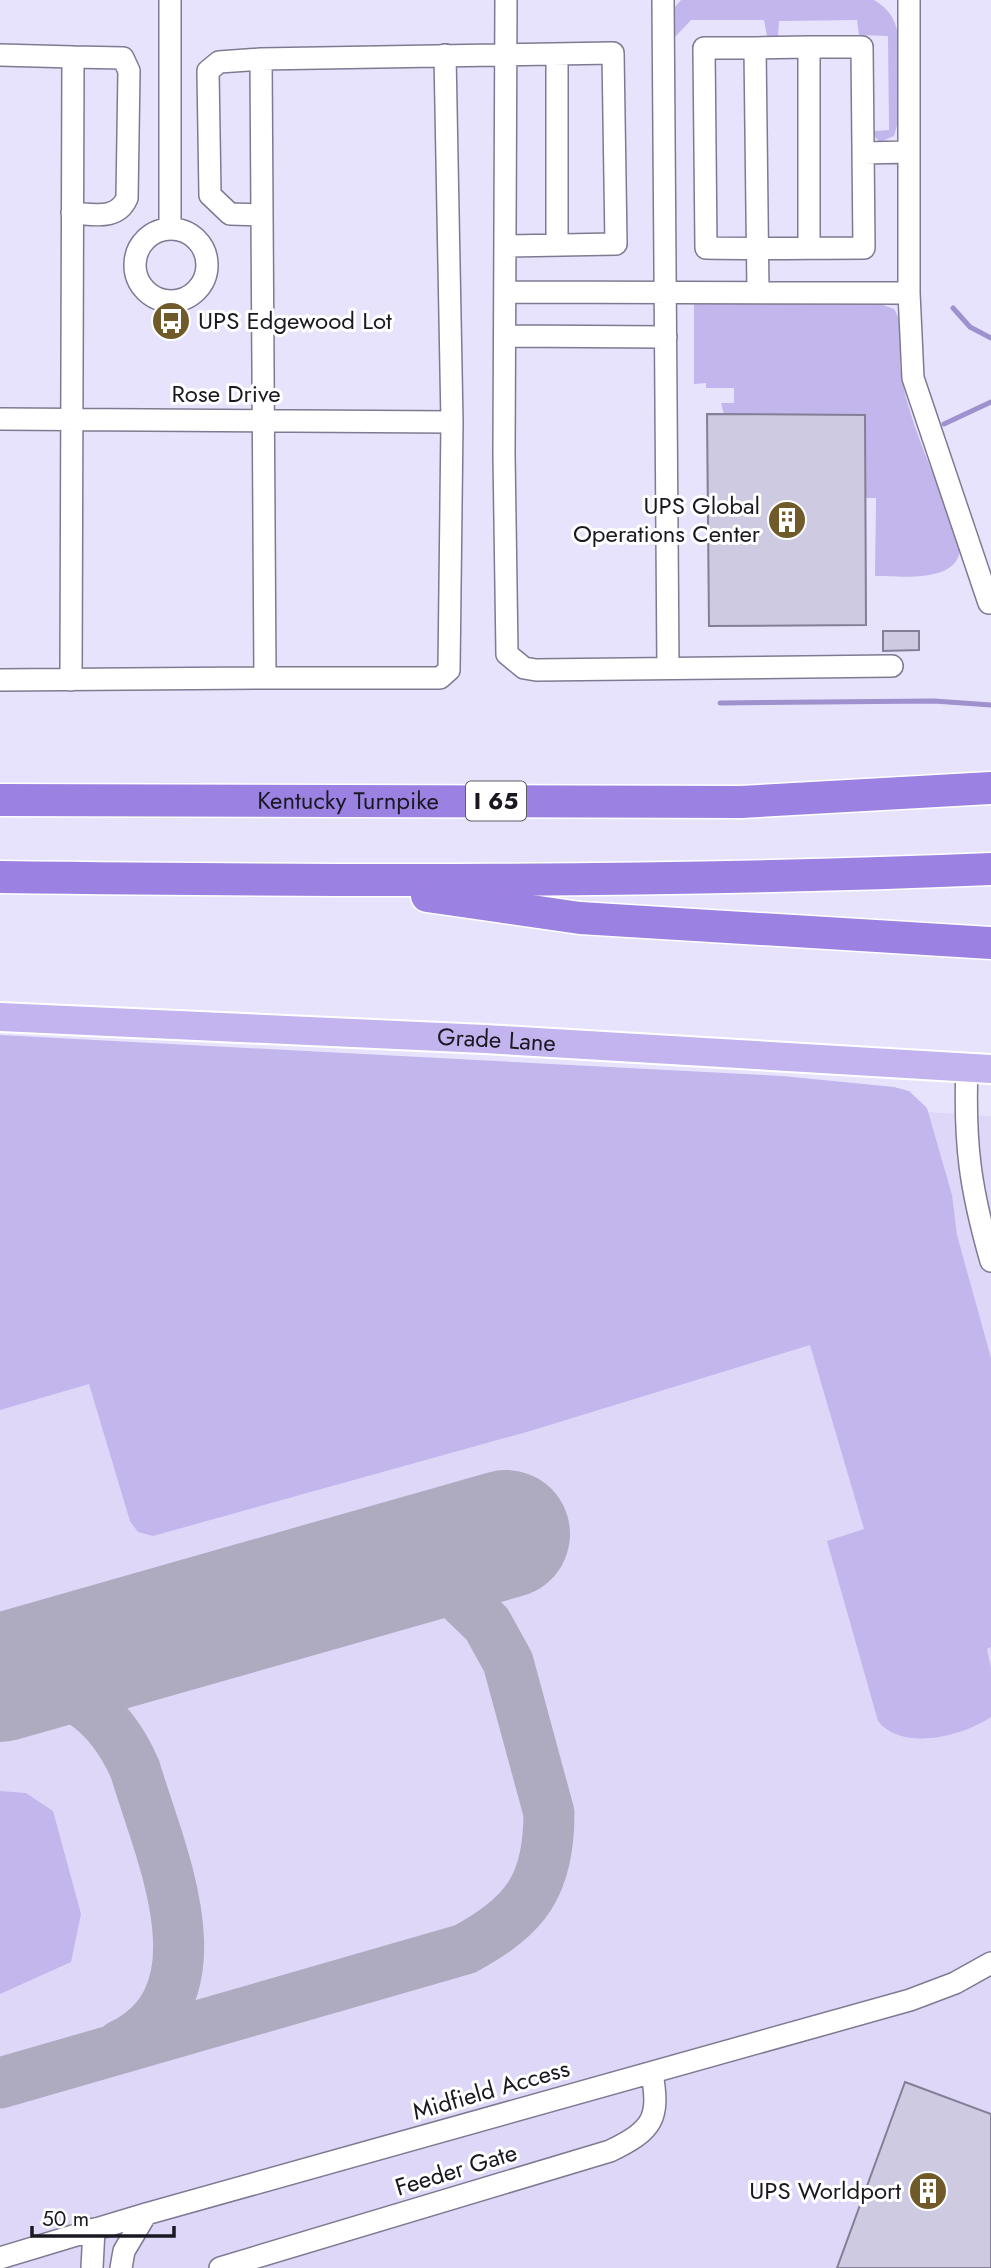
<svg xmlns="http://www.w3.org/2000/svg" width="991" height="2268" viewBox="0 0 991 2268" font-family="Jost,sans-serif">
<rect width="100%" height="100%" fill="#e8e3fd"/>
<path fill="#ded7f8" d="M0,1053L991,1116V2268H0Z"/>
<path fill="#c2b6ed" d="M681,0H874C886,7 894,16 897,30L898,122L894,136L880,142L873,135L875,131L889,130L888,36L859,35L857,20L779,21L778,36H767L764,20H691L673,39L674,8Z
M694,303L883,305L894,309C905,325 898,355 901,373C908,422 941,490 959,538C969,585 903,576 875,576L876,498H866L865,415H724L721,403H734V388H706V383L694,384Z
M0,1035L782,1076L894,1087L909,1091L927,1108L952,1195L957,1235L991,1358V1647L987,1649L991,1668V1717C963,1736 902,1752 878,1721L827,1541L864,1529L810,1345L530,1431L153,1536L138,1532L130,1521L89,1384L0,1410Z
M0,1791L26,1793L53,1811L81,1914L71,1962L0,1994Z"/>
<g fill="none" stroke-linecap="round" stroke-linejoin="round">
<path stroke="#9f91cd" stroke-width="5" d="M953,308L970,327L991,338
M944,424L991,402
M720,703L934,701L991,705"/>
<path stroke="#aeaac0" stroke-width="51" d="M0,1684C66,1678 109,1710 135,1769C159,1851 227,1994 121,2045
M0,2083L465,1949C526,1916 549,1885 549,1813L508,1662L487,1624L457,1595L435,1584L412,1576H357"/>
<path stroke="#aeaac0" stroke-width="128" d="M0,1678L506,1534"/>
</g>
<path fill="#cecae2" stroke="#847f96" stroke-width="2" d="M707,414L865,415L866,625L709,626Z
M883,631H919V650L883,651Z
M905,2082L991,2114V2268H837Z"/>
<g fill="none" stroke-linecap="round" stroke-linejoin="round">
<defs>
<path id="minor" d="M506,0L504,454L507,654L524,668L536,670L892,666
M663,0L668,668
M755,48L809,47
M557,54V245
M0,55L73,57
M445,55L452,422L449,670L440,678H265L261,59C378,57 495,54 613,53L616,244L505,246
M261,59L219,62L208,71L210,195L230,214L262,215
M863,153L909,152
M170,229V0
M135 265a36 36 0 1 1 72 0a36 36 0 1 1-72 0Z
M505,292L909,293L913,378L989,603
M758,292L755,48H704L706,248C758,249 811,248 864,248L862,47H809V248
M909,293V0
M505,336L666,337
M0,419L452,422
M0,680L265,678
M71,680L73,57L123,58L129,71L127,198C117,221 93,214 72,213
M967,1066C964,1143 970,1188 991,1261
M0,2258L146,2214L910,2000L955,1983L991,1963
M92,2268L94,2229
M121,2268L124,2251L146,2214
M220,2268L610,2151C653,2130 660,2119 652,2073"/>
<g id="major">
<path id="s1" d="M0,1017L485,1039L991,1069"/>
</g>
<g id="highway">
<path id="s2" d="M0,800L741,802L991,788"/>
<path d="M0,877C330,881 661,883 991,869"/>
<path d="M427,896L580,918L991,943"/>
</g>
</defs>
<use href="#minor" stroke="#7f7a91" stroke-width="24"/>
<use href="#major" stroke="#fff" stroke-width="32"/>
<use href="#highway" stroke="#fff" stroke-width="35"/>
<use href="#minor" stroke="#fff" stroke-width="21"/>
<use href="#major" stroke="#c3b3ee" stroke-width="28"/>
<use href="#highway" stroke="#9b81e2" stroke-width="32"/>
</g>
<defs>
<symbol id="bus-disc" viewBox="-11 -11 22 22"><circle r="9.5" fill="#715a2a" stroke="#fff"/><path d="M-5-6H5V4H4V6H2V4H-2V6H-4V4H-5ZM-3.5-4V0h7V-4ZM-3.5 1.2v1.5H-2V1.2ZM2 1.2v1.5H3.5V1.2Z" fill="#fff"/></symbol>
<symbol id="building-disc" viewBox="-11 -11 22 22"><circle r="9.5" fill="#715a2a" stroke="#fff"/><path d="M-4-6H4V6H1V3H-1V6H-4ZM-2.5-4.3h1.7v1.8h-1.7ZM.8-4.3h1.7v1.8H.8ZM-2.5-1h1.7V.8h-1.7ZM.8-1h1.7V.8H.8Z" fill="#fff"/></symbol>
</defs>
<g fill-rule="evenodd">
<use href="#bus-disc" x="149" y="299" width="44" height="44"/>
<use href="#building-disc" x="765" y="498" width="44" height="44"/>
<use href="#building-disc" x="906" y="2169" width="44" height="44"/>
</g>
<g text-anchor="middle" stroke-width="6" stroke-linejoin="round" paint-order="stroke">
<rect fill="#fff" stroke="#5f5d64" stroke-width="2" x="466" y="781.5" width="60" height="39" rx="5"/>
<g font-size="23" font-weight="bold" fill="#1a1821">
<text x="496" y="809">I 65</text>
</g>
<g font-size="24" fill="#1a1821" stroke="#fff" text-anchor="end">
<text x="198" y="329" text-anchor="start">UPS Edgewood Lot</text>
<text x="760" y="514">UPS Global<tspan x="760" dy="28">Operations Center</tspan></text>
<text x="901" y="2199">UPS Worldport</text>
</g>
<g font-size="24" fill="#1a1821" stroke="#fff">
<text x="226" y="402">Rose Drive</text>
<text dy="8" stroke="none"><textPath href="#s2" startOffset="348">Kentucky Turnpike</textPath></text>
<text dy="8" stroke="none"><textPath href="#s1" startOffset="497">Grade Lane</textPath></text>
<text transform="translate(491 2090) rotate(-16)" y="8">Midfield Access</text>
<text transform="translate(456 2170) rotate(-17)" y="8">Feeder Gate</text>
</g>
</g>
<path d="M32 2226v10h142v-10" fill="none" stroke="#1a1821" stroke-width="3.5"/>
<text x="42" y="2226" font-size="21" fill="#1a1821" stroke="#ffffff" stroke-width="5" paint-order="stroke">50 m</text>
</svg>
